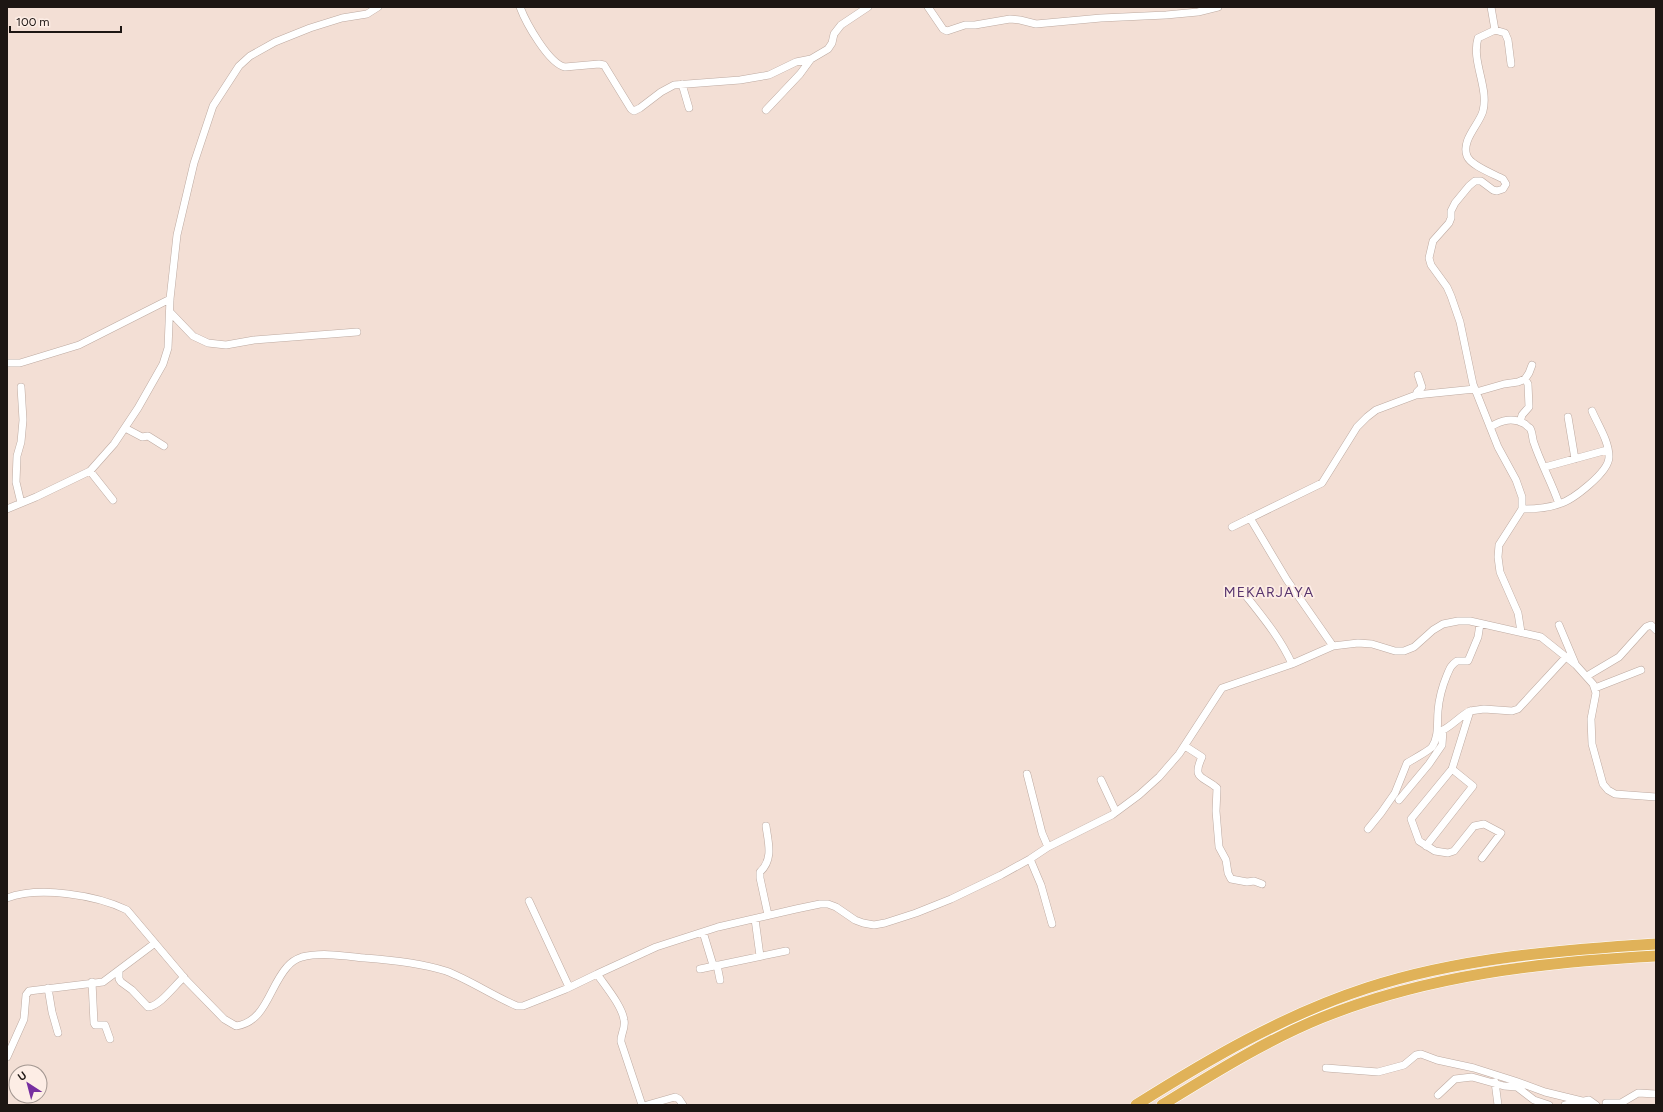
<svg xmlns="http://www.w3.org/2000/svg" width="1663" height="1112" viewBox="0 0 1663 1112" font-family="Figtree,sans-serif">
<rect width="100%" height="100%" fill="#f3dfd5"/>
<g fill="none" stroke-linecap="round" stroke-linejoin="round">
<defs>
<path id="minor" d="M520,7C526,23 549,64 565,67L599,64L604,65L631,109L634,111L640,108L661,92L674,85L740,80L769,75L796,62L811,59L828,49L832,43L834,34L841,25L868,7
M928,7L943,29L947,31L965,25H975L1010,19L1020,20L1036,24L1101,18L1166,15L1198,12L1218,7
M1491,7L1495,30
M1511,64L1508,40L1505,33L1495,30L1478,38C1471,61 1489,87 1483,111C1479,125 1461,140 1467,156C1471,166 1494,174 1503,179L1506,184L1503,189L1497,191L1493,190L1481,181H1475L1469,186L1455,203L1451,211V218L1449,223L1433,241L1429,258L1431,265L1447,287L1451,296L1460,322L1473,384L1498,447L1516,480L1522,497V509L1499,545L1498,557L1500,572L1518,613L1521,632
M682,84L689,108
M766,110L800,74L811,59
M170,312L193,336L208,343L226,345L254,340L357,332
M7,363H20L79,345L170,299
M1418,375L1422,387L1417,392L1416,395L1475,389
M21,387L23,420L21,442L17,456L16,482L21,503
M1476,392L1504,384L1518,382L1525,379L1529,373L1532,365
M1568,417L1575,459
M1520,422L1522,415L1529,407L1528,384L1525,379
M1490,427C1502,420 1513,417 1525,424C1526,425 1529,428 1530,428C1533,433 1532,439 1534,443C1541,464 1552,483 1559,504
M125,428L142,437L148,436L164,446
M1545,467L1607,450
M90,471L113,500
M7,509L36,497L90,471L114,444L138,408L163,364L168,348L170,299L177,235L194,163L213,106L239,66L250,56L275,42L310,28L342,18L367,14L378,7
M1522,509C1533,509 1548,508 1559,504C1573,500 1609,472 1609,457C1609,441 1598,425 1592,411
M1250,518L1287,580L1333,646
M1232,527L1322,483L1357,427L1367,417L1376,410L1416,395
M1243,592C1261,615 1280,637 1292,664
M1559,625L1575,663
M1587,676L1619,657L1646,627L1651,625L1656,630
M1595,688L1641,670
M1185,746L1202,757C1191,780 1204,776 1217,788L1216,811L1219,847L1226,860L1228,873L1231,879L1247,882L1254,881L1262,884
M1027,774L1042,833L1048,847
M1101,780L1116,812
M1399,800L1429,764L1442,745L1443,730C1453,725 1460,716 1470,711
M766,826C768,842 774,859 760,872V878L768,915
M1368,829L1381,813L1395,793L1407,763C1412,760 1430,750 1432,747C1439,737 1437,722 1438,711C1439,698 1442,687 1447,675C1450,668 1451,665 1457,661H1468L1478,637L1480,624
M1426,846L1473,786L1452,769
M1482,858L1501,833L1484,824L1474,826L1454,851L1448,853L1435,851L1419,841L1411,819L1452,769L1470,711L1484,709L1512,711L1518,709L1566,657
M1030,859L1041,885L1052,924
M7,898C40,886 96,895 127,910L187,981L224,1019L236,1026C266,1022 269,987 287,967C291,962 296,959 302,957C322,952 345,956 365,958C393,960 420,963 446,971C470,980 493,996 517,1006H523L566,989L597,974
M529,901L569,987
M755,919L760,956
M703,932L713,965
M717,965L720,980
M700,969L786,951
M119,971V979L121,982L132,990L148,1007C160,1006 174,986 184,977
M92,982L94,1023L95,1025H105L110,1039
M48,988L52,1012L58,1033
M7,1057L24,1019L26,995L29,991L103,982L155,943
M1326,1068L1378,1072L1404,1065L1416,1055L1421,1054L1437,1060L1474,1068L1515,1081L1545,1092L1582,1101
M1495,1082L1498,1105
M1438,1095L1455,1079L1472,1077L1504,1086L1517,1087L1534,1100L1549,1105
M1606,1103H1621L1638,1093L1656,1094
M642,1105L621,1042C620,1035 626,1028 624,1020C622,1006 606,987 597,974L656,947L718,927L796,909L820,904H828L836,907L855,920L863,923L874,925L885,923L916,913L951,899L1001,875L1030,859L1048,847L1112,815L1139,795L1159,777L1179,754L1222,688L1292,664L1333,646L1358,643L1372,644L1395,651H1404L1414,647L1433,630L1443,624L1458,621H1470L1541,637L1576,665L1593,684L1596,693L1591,719L1592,744L1603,784L1608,790L1615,794L1656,797
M647,1105L675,1097L679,1099L683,1105
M1565,1105L1589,1100L1596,1105"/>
<path id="highway" d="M1136,1105C1209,1059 1284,1015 1367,988C1459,958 1560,950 1656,944
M1162,1105C1214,1073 1265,1041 1321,1018C1427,975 1543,962 1656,956"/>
</defs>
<use href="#minor" stroke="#bdaaa1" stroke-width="8"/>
<use href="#highway" stroke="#fff" stroke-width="12"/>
<use href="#minor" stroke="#fff" stroke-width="7"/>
<use href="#highway" stroke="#e0b259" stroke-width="11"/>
</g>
<g text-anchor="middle" stroke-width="3.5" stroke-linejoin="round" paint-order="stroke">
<g font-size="14" letter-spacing="1" fill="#58356e" stroke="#fdede5">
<text x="1269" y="597">MEKARJAYA</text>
</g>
</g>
<rect width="1663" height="1112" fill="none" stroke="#1d1613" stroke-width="16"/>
<g transform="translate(28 1084) rotate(324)"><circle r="19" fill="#fdede5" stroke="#a39791"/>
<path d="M0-3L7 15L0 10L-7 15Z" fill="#772ea0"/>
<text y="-6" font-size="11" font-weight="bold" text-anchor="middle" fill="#1d1613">U</text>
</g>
<path d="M10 26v6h111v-6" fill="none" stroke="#1d1613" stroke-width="2"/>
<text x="16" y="26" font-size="12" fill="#1d1613" stroke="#fdede5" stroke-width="3" paint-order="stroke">100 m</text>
</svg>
